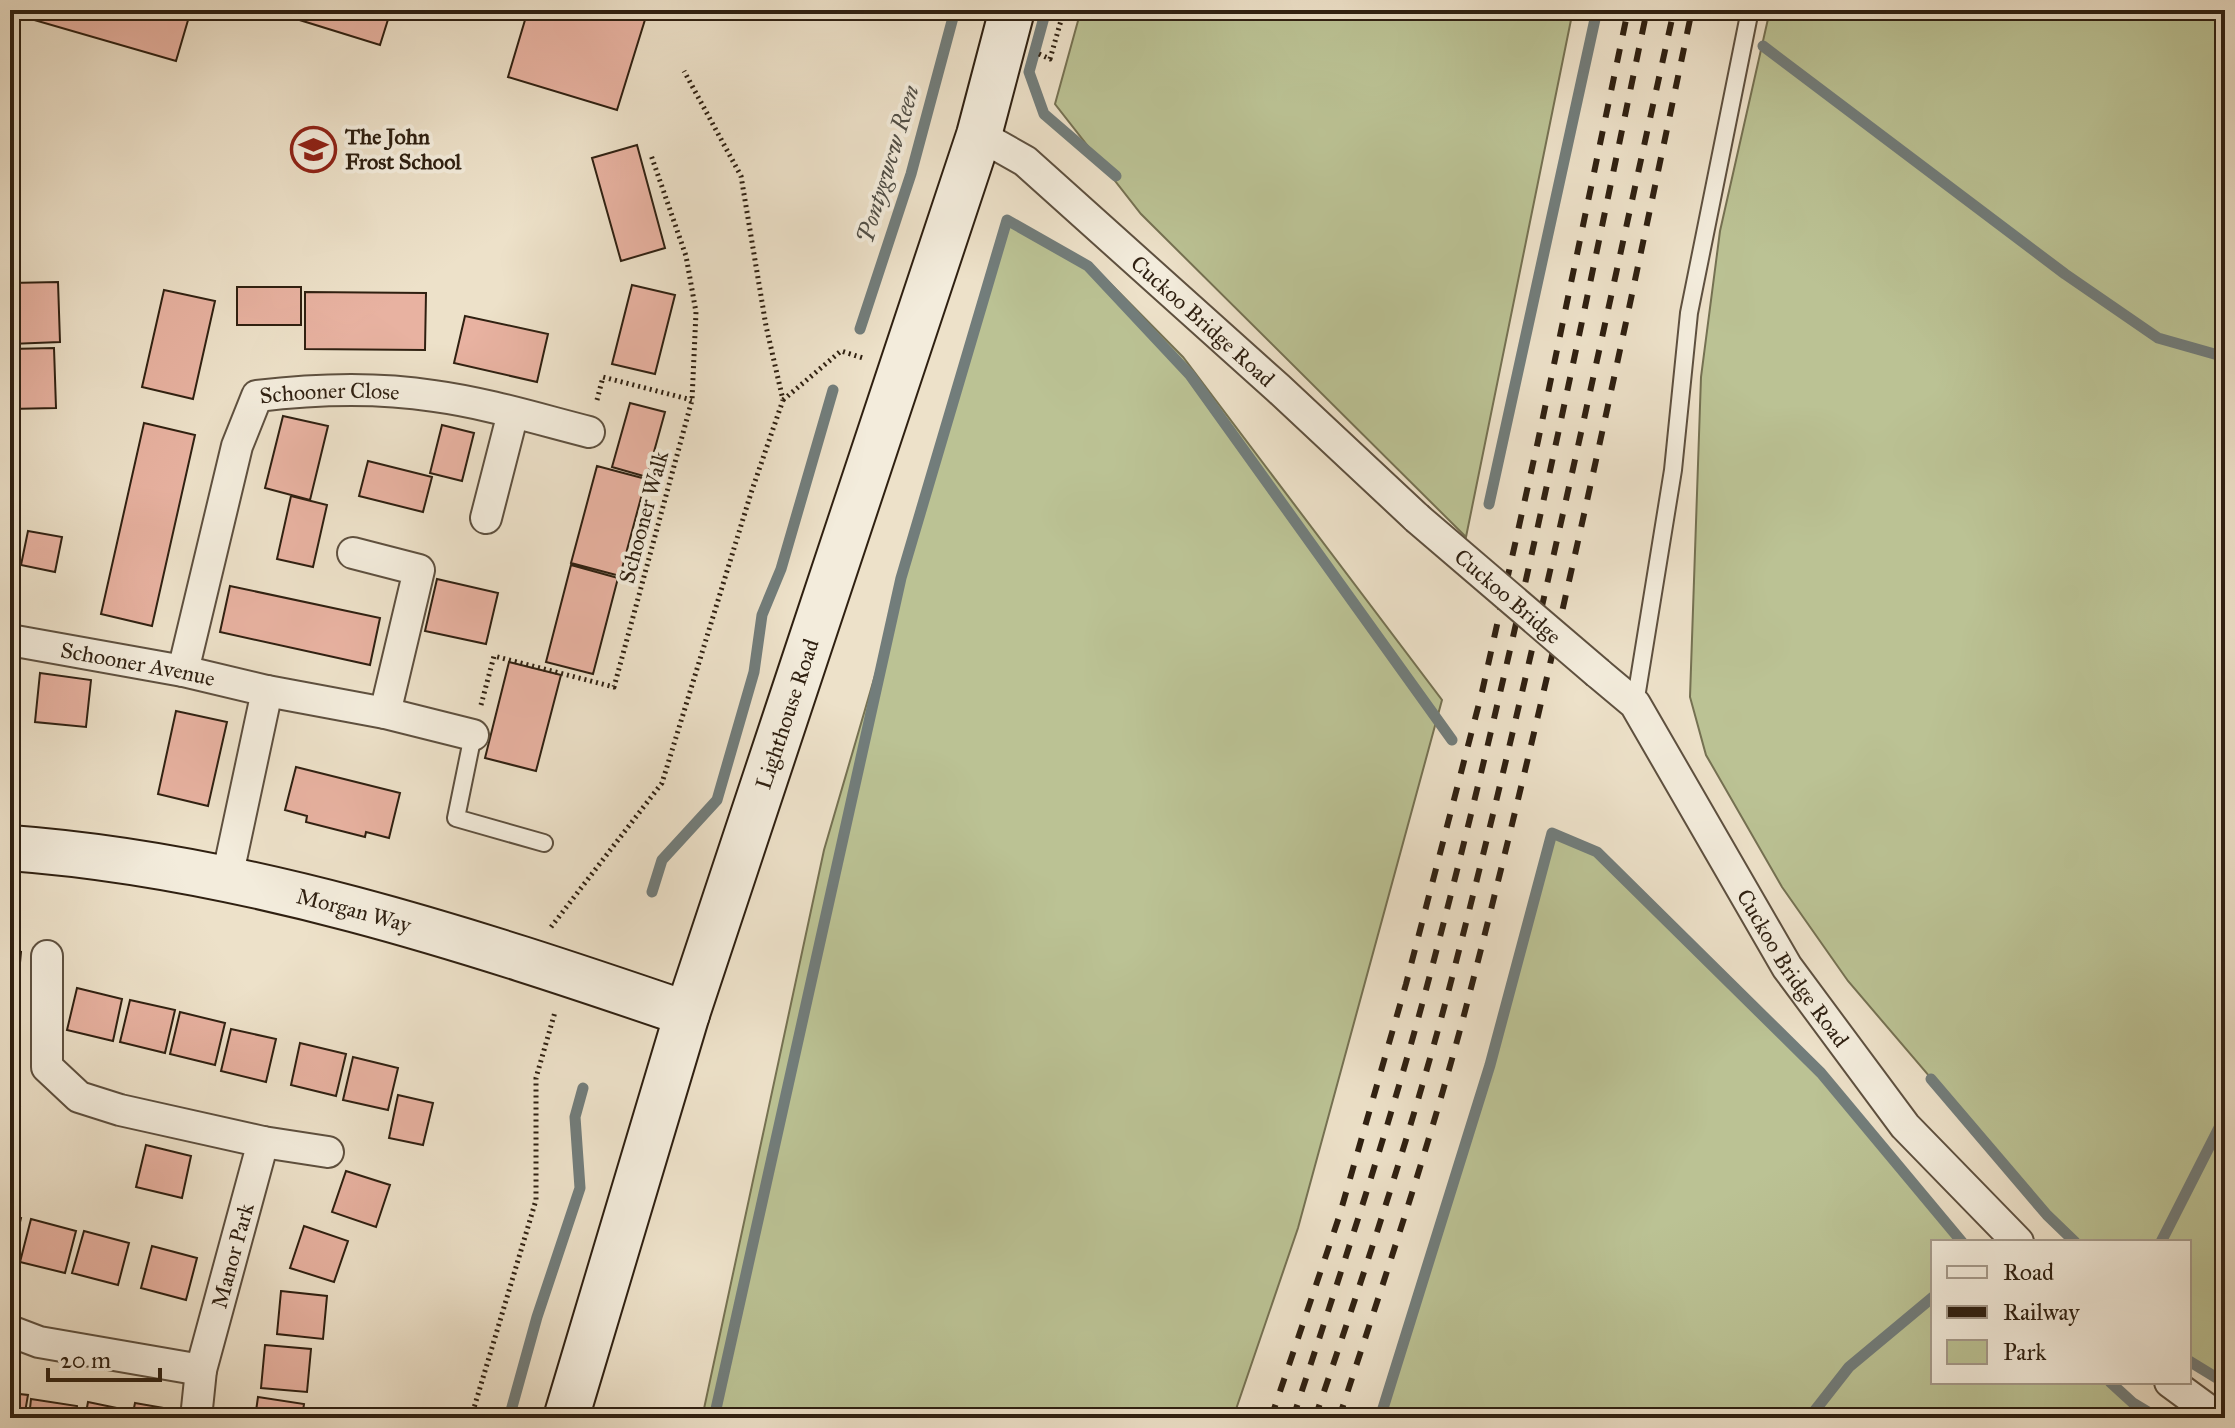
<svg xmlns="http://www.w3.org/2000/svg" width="2235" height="1428" viewBox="0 0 2235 1428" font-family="'IM FELL Great Primer',serif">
<rect width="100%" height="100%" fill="#ede1c9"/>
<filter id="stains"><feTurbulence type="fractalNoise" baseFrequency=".0025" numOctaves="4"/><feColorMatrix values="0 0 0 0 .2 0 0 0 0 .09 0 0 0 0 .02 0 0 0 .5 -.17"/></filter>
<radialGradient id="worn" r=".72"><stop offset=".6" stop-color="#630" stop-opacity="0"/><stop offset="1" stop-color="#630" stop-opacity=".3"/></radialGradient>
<path fill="#bbc294" stroke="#757152" stroke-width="2" d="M1081,10H1573L1466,537L1141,214L1055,104Z
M1770,10H2225V1383L2189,1361V1242H2075L2047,1214L1848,981L1782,887L1706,755L1690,697L1701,377L1720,231Z
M1007,224L1102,275L1183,357L1442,700L1298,1228L1233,1418H702L824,850Z
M1552,833L1597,852L1821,1073L1962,1242H1933V1382H2110L2133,1403L2158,1418H1380L1490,1065Z"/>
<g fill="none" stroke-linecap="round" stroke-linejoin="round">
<path stroke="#727d7b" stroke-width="11" d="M1046,10L1029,72L1044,114L1116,176
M1763,46L2065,274L2158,338L2225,357
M860,329L911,174L955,10
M1489,504L1597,10
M652,892L662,860L717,800L754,672L762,615L781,569L833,390
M1931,1079L2047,1215L2075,1242
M2161,1242L2225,1116
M2189,1361L2225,1383
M2110,1382L2133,1403L2158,1418
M509,1418L537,1317L580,1188L575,1117L583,1088
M714,1418L901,578L1007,220L1088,266L1190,375L1452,740
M1380,1418L1490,1065L1552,833L1597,852L1821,1073L1962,1242
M1809,1418L1849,1367L1933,1297"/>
</g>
<path fill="#e8b2a1" stroke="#2f2011" stroke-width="2" d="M10,10H191L176,61L10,13Z
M278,10H391L380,45L277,13Z
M528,10H648L617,110L508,77Z
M637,145L665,248L621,261L592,158Z
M58,282L60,342L10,344V283Z
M632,285L675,295L655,374L612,364Z
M237,287H301V325H237Z
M164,290L215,301L193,399L142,387Z
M305,292L426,293L425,350L305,349Z
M465,316L548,334L537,382L454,363Z
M54,348L56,408L10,409V349Z
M630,403L665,412L647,477L612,467Z
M283,416L328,426L310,500L265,488Z
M144,423L195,435L152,626L101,614Z
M442,425L474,433L462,481L430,473Z
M368,461L432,477L423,512L359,496Z
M597,466L646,479L620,576L571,563Z
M291,496L327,505L313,567L277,559Z
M28,531L62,537L55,572L21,565Z
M571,565L618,578L593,674L546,662Z
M437,579L498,593L486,644L425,631Z
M230,586L380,618L370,665L220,632Z
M509,662L561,675L536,771L485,758Z
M40,673L91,680L86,727L35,722Z
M176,711L227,722L208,806L158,794Z
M296,767L400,793L389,838L366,832L365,837L306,822L307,816L285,810Z
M10,951L21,952L17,995L10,994Z
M77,988L122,999L113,1041L67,1030Z
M130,1000L175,1010L165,1053L120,1042Z
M180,1012L225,1023L215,1065L170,1054Z
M231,1029L276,1039L266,1082L221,1071Z
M300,1043L346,1054L336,1096L291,1085Z
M353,1057L398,1068L388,1110L343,1100Z
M398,1095L433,1103L423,1145L389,1138Z
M10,1106L20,1107L16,1150L10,1149Z
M146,1145L191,1156L182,1198L136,1187Z
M346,1171L390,1185L376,1227L332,1212Z
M10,1215L21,1218L11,1260H10Z
M31,1219L76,1231L65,1273L20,1262Z
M304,1226L348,1241L334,1282L290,1268Z
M84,1231L129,1243L118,1285L72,1273Z
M152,1246L197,1258L186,1300L141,1288Z
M281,1291L327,1296L323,1339L277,1334Z
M265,1345L311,1349L307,1392L261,1388Z
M10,1393L28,1395L24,1418H10Z
M258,1397L304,1404L302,1418H255Z
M31,1399L77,1406L76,1418H29Z
M88,1402L117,1408L115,1418H85Z
M135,1403L164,1408L162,1418H132Z"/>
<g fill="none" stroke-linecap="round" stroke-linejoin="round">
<defs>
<path id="lane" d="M1635,704L1673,470L1689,313L1750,10
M473,735L456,818L544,843"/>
<g id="street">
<path id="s1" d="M979,135L1025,161L1278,388L1417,518"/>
<path d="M486,518L513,413"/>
<path d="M353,553L419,570L385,713"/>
<path id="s2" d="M10,640L183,671L267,691L227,878"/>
<path id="s3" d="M183,671L237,446L257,396C316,389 375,387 434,396C486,403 538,419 589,432"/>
<path id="s4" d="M1598,673L1635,704L1787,967L1905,1126L2018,1242"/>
<path d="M267,691L385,713L473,735"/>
<path d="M263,1142L328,1152"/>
<path id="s5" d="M10,1331L39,1342L201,1370L263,1142L120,1110L79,1097L47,1067V956"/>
<path d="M2170,1382L2219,1418"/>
<path d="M196,1418L201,1370"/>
</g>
<g id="secondary">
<path id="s6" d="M10,848C242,865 468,939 687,1014"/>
<path id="s7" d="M566,1418L687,1014L979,135L1012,10"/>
</g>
</defs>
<use href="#lane" stroke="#5e503f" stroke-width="20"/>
<use href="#street" stroke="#5e503f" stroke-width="34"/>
<use href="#secondary" stroke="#2f2011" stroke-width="48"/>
<path stroke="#2f2011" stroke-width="5" stroke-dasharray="2 4" stroke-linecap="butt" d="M1039,54L1050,59L1064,10
M597,400L603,377L692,400
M783,400L841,351L863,358
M481,705L494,656L614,687L692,400L696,312L686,256L651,155
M551,927L662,783L751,493L783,400L766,326L741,176L684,71
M471,1418L536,1200V1078L555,1012"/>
<use href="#lane" stroke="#f3ecdc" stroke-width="16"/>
<use href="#street" stroke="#f3ecdc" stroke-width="30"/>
<use href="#secondary" stroke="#f3ecdc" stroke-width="44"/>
<path stroke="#2f2011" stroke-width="6" stroke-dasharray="14 14" stroke-linecap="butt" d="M1271,1418L1339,1217L1406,984L1482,692L1538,441L1628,10
M1293,1418C1340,1275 1388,1132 1427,986C1513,664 1579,336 1647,10
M1315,1418C1363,1277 1410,1136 1448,993C1533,667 1601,338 1674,10
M1339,1418C1385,1277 1433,1136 1470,992C1554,667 1623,339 1692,10"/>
<defs>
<g id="street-bridge">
<path id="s8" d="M1417,518L1598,673"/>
</g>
</defs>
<use href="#street-bridge" stroke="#5e503f" stroke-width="34" stroke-linecap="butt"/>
<use href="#street-bridge" stroke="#f3ecdc" stroke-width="30"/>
</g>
<defs>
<symbol id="school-ring" viewBox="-11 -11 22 22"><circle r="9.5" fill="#f3ecdc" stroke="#8f2418" stroke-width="1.5"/><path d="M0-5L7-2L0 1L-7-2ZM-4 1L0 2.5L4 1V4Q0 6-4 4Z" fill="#8f2418"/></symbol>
</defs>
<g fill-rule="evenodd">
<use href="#school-ring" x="288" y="124" width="51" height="51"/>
</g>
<g text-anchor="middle" stroke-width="8" stroke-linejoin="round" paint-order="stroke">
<g font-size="22" font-weight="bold" fill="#2f2011" stroke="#f3ecdc" text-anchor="start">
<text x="345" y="144">The John<tspan x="345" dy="25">Frost School</tspan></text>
</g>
<g font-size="22" fill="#2f2011" stroke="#f3ecdc">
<text dy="8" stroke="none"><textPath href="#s1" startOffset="292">Cuckoo Bridge Road</textPath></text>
<text dy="8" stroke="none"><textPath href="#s3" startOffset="358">Schooner Close</textPath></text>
<text transform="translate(643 517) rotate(-75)" y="8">Schooner Walk</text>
<text dy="8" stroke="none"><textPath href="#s8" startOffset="120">Cuckoo Bridge</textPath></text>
<text dy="8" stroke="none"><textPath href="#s2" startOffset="130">Schooner Avenue</textPath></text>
<text dy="8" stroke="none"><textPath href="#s7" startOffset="738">Lighthouse Road</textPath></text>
<text dy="8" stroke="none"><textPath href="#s6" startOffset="350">Morgan Way</textPath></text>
<text dy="8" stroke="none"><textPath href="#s4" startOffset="356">Cuckoo Bridge Road</textPath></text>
<text dy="8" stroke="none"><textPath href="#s5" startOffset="314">Manor Park</textPath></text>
</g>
<g font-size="24" font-style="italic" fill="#504e46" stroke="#f3ecdc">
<text transform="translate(888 164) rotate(-73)" y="8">Pontygwcw Reen</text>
</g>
</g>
<rect width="2235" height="1428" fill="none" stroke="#ede1c9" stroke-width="40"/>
<rect x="12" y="12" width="2211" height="1404" fill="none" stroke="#2f2011" stroke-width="4"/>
<rect x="20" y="20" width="2195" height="1388" fill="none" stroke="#2f2011" stroke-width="2"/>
<rect x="1931" y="1240" width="260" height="144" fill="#f3ecdc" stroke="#a59a8b" stroke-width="2"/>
<rect x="1947" y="1266" width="40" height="12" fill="#f3ecdc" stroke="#a59a8b" stroke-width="2"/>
<text x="2003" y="1280" font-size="24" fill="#2f2011">Road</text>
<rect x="1947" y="1306" width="40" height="12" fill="#2f2011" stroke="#a59a8b" stroke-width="2"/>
<text x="2003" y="1320" font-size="24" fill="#2f2011">Railway</text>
<rect x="1947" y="1340" width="40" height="24" fill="#bbc294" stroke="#a59a8b" stroke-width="2"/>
<text x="2003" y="1360" font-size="24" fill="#2f2011">Park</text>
<path d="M48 1368v12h112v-12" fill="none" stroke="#2f2011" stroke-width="4"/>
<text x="60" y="1368" font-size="24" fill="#2f2011" stroke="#f3ecdc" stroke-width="6" paint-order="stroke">20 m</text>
<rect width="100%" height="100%" filter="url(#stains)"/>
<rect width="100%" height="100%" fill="url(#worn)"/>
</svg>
